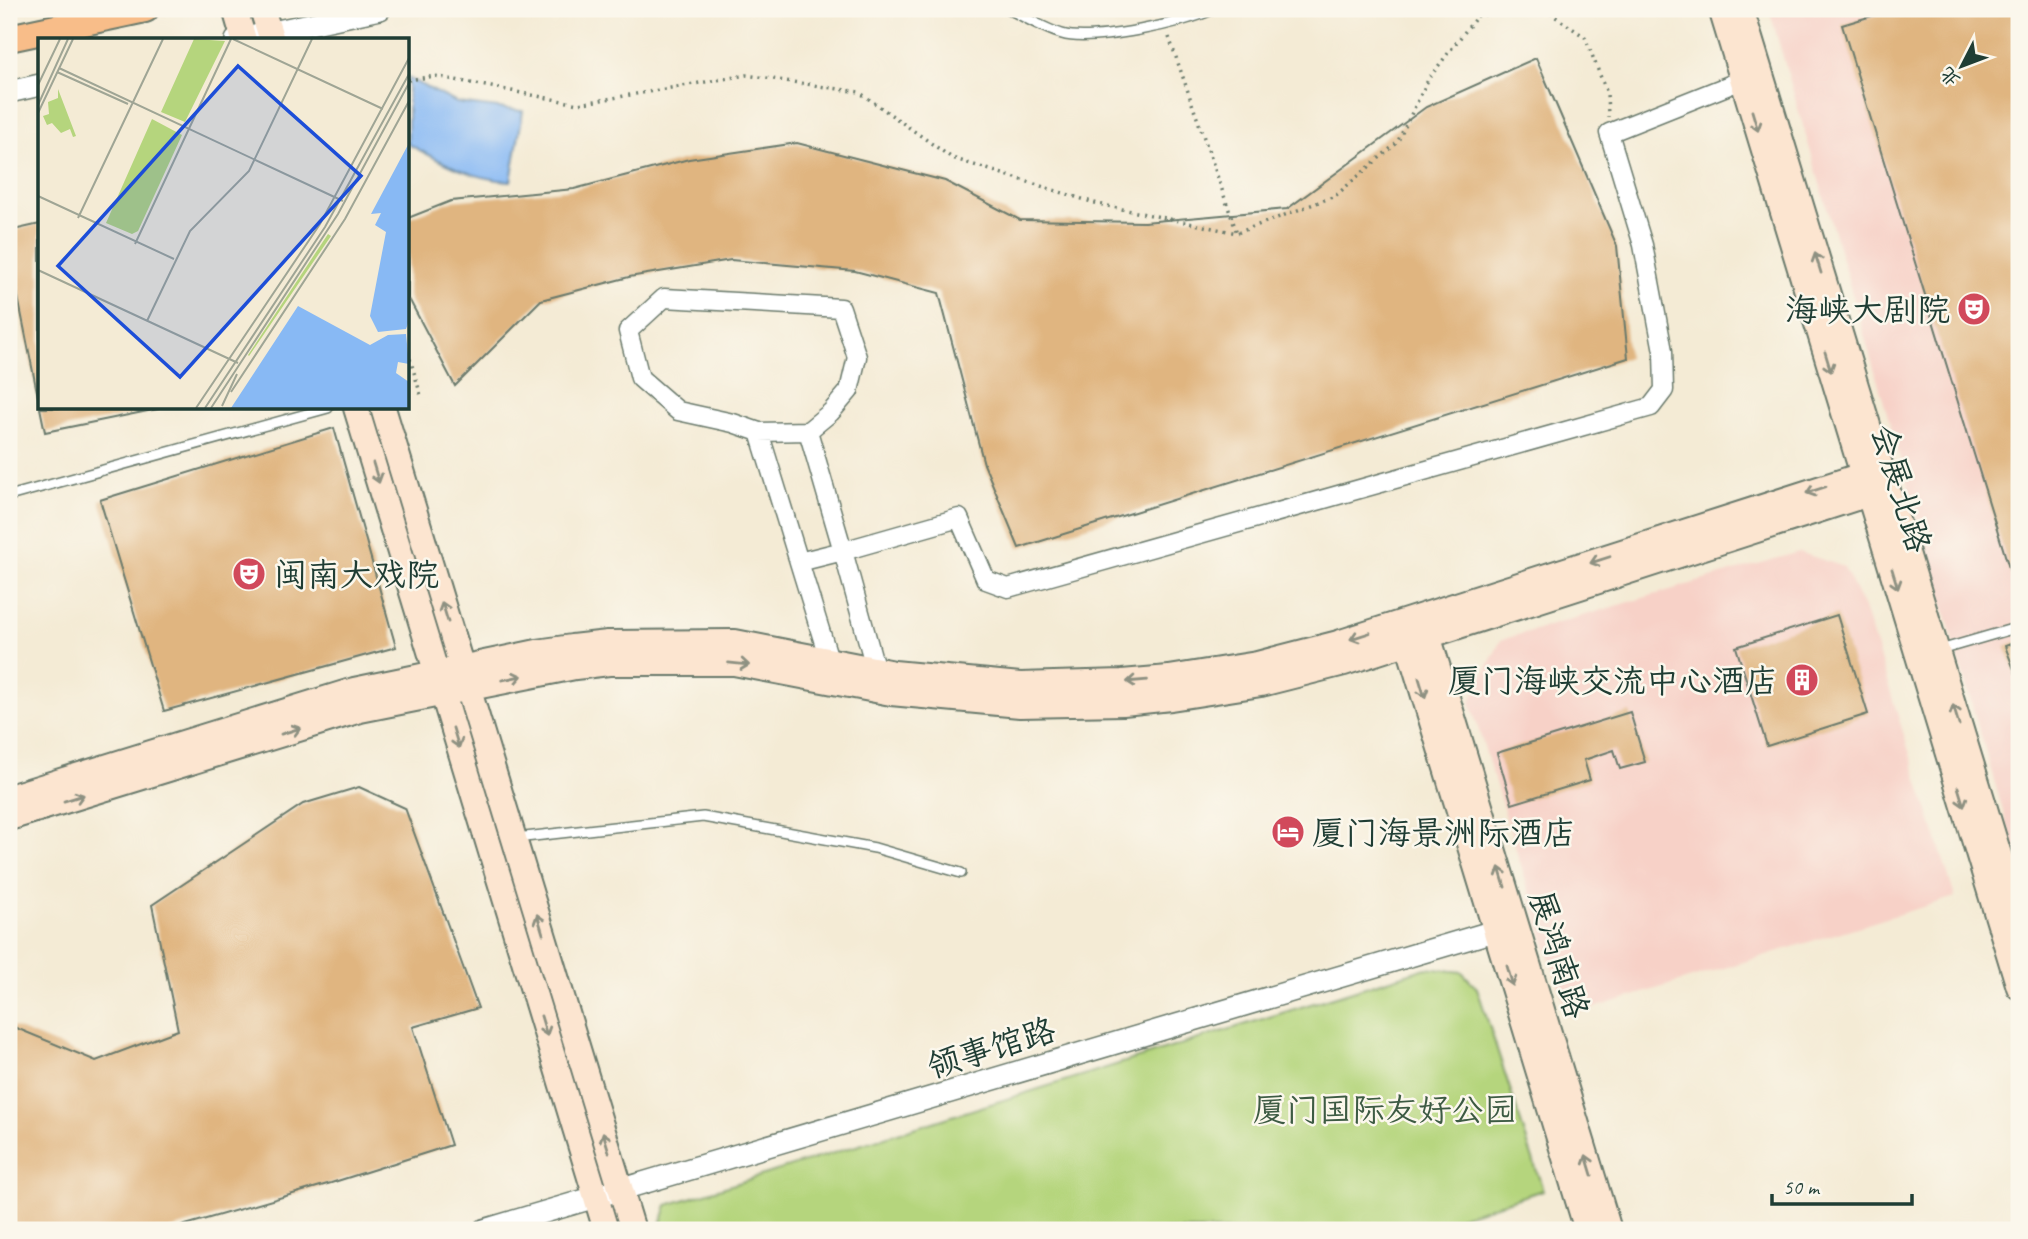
<svg xmlns="http://www.w3.org/2000/svg" width="2028" height="1239" viewBox="0 0 2028 1239" font-family="Caveat,'LXGW WenKai TC',sans-serif">
<rect width="100%" height="100%" fill="#fbf7ec"/>
<filter id="ink" filterUnits="userSpaceOnUse"><feTurbulence type="fractalNoise" baseFrequency=".0143" numOctaves="2"/><feDisplacementMap in="SourceGraphic" scale="14" xChannelSelector="R" yChannelSelector="G"/><feConvolveMatrix kernelMatrix="1 2 1 2 8 2 1 2 1" color-interpolation-filters="sRGB"/></filter>
<filter id="wash" filterUnits="userSpaceOnUse"><feTurbulence type="fractalNoise" baseFrequency=".00686" numOctaves="4" result="noise"/><feDisplacementMap in="SourceGraphic" scale="28" xChannelSelector="R" yChannelSelector="G"/><feGaussianBlur stdDeviation="1.57" result="paint"/><feColorMatrix in="noise" values="0 0 0 0 0 0 0 0 0 0 0 0 0 0 0 0 0 1.4 0 .05"/><feComposite in="paint" operator="in"/></filter>
<g filter="url(#wash)">
<rect width="100%" height="100%" fill="#f4ebd5"/>
<path fill="#f7d1c7" d="M1769,9H2019V866Z
M1799,552L1844,567L1864,608L1955,897L1568,1016L1470,702L1501,640Z"/>
<path fill="#b5d57d" stroke="#6a8958" stroke-width="2" d="M1426,968L1462,972L1477,988L1543,1190L1418,1230H659L667,1205Z"/>
<path fill="#88b9f4" stroke="#547b94" stroke-width="2" d="M408,78L457,103L523,111L511,181C473,180 440,161 408,144Z"/>
<g id="blocks">
<path fill="#e0b580" d="M1895,9H2019V593L2017,594L1842,25Z
M1536,58L1617,246L1628,358L1019,548L984,464L939,293L855,271L731,260L629,277L541,300L455,386L408,297V218L451,201L574,189L689,159L797,143L945,181L1020,220L1144,222L1287,209L1426,107Z
M40,224V402H39L9,252V231Z
M40,408H158V409L45,432Z
M334,428L396,647L164,711L100,500Z
M1837,615L1868,714L1767,746L1736,647Z
M2019,641V682L2005,646Z
M1630,712L1645,762L1620,769L1614,750L1584,760L1590,780L1512,804L1497,753Z
M359,787L405,808L478,1008L413,1027L451,1145L331,1183L168,1230H9V1025L96,1061L178,1030L152,905L303,804Z"/>
</g>
</g>
<g filter="url(#ink)">
<use href="#blocks" fill-opacity="0" stroke="#6a7a6c" stroke-width="2"/>
<g fill="none" stroke-linecap="round" stroke-linejoin="round">
<defs>
<path id="service" d="M1008,9C1025,17 1044,29 1062,34C1091,43 1187,23 1214,9
M9,496L328,408
M1940,650L2019,627
M516,838L703,817L875,848L961,873"/>
<path id="minor" d="M808,431L759,432L733,423L678,411L640,378L628,331L664,298L841,308L857,357L849,391L831,412L808,431L843,551L959,518L986,580L1008,588L1651,407L1664,390L1663,351L1643,245L1609,133L1742,80
M759,432L832,669
M799,562L843,551L878,678"/>
<path id="tertiary" d="M236,40L380,9
M9,92L40,85
M484,1230L1511,926"/>
<path id="secondary" d="M235,9L244,40
M262,9L272,40
M1721,9L2019,987
M1741,9L2019,920
M356,408L606,1230
M383,408L633,1230
M1424,622L1609,1230
M1403,627L1587,1230
M9,797L354,690L537,652L572,647L608,643L735,642L894,673L1020,685L1122,682L1169,678L1257,664L1338,643L1881,469
M9,818L360,710L575,667L609,663H734L891,693L1020,705L1123,703L1171,698L1261,684L1344,663L1887,488"/>
<path id="primary" d="M9,38L145,9"/>
</defs>
<use href="#service" stroke="#6a7a6c" stroke-width="12"/>
<use href="#minor" stroke="#6a7a6c" stroke-width="21"/>
<use href="#tertiary" stroke="#6a7a6c" stroke-width="24"/>
<use href="#secondary" stroke="#6a7a6c" stroke-width="28"/>
<use href="#primary" stroke="#6a7a6c" stroke-width="30"/>
<path stroke="#6a7a6c" stroke-width="3.5" stroke-dasharray="2 5" stroke-linecap="butt" d="M1544,9L1585,37L1607,93L1608,117
M1169,37L1237,233
M408,80L435,76L578,104L746,75L859,92L952,158L1098,204L1237,233L1335,196L1397,143L1429,78L1477,16L1514,9
M408,352L422,399"/>
<use href="#service" stroke="#fff" stroke-width="9"/>
<use href="#minor" stroke="#fff" stroke-width="18"/>
<use href="#tertiary" stroke="#fff" stroke-width="21"/>
<use href="#secondary" stroke="#fce5d0" stroke-width="24"/>
<use href="#primary" stroke="#f8bd89" stroke-width="26"/>
</g>
<defs><path id="oneway-shaft" d="M-6 0H5M1.5-3L5.5 0L1.5 3" fill="none" stroke-width="1.6" stroke-linecap="round" stroke-linejoin="round" transform="scale(1.75)"/></defs>
<g stroke="#8e9182">
<use href="#oneway-shaft" transform="translate(1755 121) rotate(73)"/>
<use href="#oneway-shaft" transform="translate(1818 263) rotate(-107)"/>
<use href="#oneway-shaft" transform="translate(1828 362) rotate(73)"/>
<use href="#oneway-shaft" transform="translate(376 473) rotate(73)"/>
<use href="#oneway-shaft" transform="translate(1816 490) rotate(162)"/>
<use href="#oneway-shaft" transform="translate(1600 560) rotate(162)"/>
<use href="#oneway-shaft" transform="translate(1895 579) rotate(73)"/>
<use href="#oneway-shaft" transform="translate(445 612) rotate(-107)"/>
<use href="#oneway-shaft" transform="translate(1360 636) rotate(162)"/>
<use href="#oneway-shaft" transform="translate(739 664) rotate(6)"/>
<use href="#oneway-shaft" transform="translate(512 678) rotate(-12)"/>
<use href="#oneway-shaft" transform="translate(1137 681) rotate(175)"/>
<use href="#oneway-shaft" transform="translate(1422 688) rotate(73)"/>
<use href="#oneway-shaft" transform="translate(1956 715) rotate(-107)"/>
<use href="#oneway-shaft" transform="translate(291 731) rotate(-17)"/>
<use href="#oneway-shaft" transform="translate(456 738) rotate(73)"/>
<use href="#oneway-shaft" transform="translate(1961 797) rotate(73)"/>
<use href="#oneway-shaft" transform="translate(74 798) rotate(-17)"/>
<use href="#oneway-shaft" transform="translate(1502 877) rotate(-107)"/>
<use href="#oneway-shaft" transform="translate(540 924) rotate(-107)"/>
<use href="#oneway-shaft" transform="translate(1510 976) rotate(73)"/>
<use href="#oneway-shaft" transform="translate(544 1026) rotate(73)"/>
<use href="#oneway-shaft" transform="translate(606 1142) rotate(-107)"/>
<use href="#oneway-shaft" transform="translate(1589 1165) rotate(-107)"/>
</g>
</g>
<defs>
<symbol id="theatre-disc" viewBox="-11 -11 22 22"><circle r="9.5" fill="#d1495b" stroke="#fbf7ec"/><path d="M-5-5.5Q0-4 5-5.5V0Q5 5 0 6Q-5 5-5 0ZM-3.3-2.5H-1v1.5H-3.3ZM1-2.5H3.3v1.5H1ZM-2.8 1Q0 5.5 2.8 1Z" fill="#fff"/></symbol>
<symbol id="building-disc" viewBox="-11 -11 22 22"><circle r="9.5" fill="#d1495b" stroke="#fbf7ec"/><path d="M-4-6H4V6H1V3H-1V6H-4ZM-2.5-4.3h1.7v1.8h-1.7ZM.8-4.3h1.7v1.8H.8ZM-2.5-1h1.7V.8h-1.7ZM.8-1h1.7V.8H.8Z" fill="#fff"/></symbol>
<symbol id="hotel-disc" viewBox="-11 -11 22 22"><circle r="9.5" fill="#d1495b" stroke="#fbf7ec"/><path d="M-6-4.5h1.5V1H6V5H4.5V3h-9V5H-6ZM-4 0a1.8 1.8 0 1 1 3.6 0ZM.5 0V-2.5h3Q6-2.5 6 0Z" fill="#fff"/></symbol>
</defs>
<g fill-rule="evenodd">
<use href="#theatre-disc" x="1955" y="290" width="38" height="38"/>
<use href="#theatre-disc" x="230" y="555" width="38" height="38"/>
<use href="#building-disc" x="1783" y="661" width="38" height="38"/>
<use href="#hotel-disc" x="1269" y="813" width="38" height="38"/>
</g>
<g text-anchor="middle" stroke-width="5" stroke-linejoin="round" paint-order="stroke">
<g font-size="33" fill="#1f3d34" stroke="#fbf7ec" text-anchor="end">
<text x="1950" y="321">海峡大剧院</text>
<text x="274" y="586" text-anchor="start">闽南大戏院</text>
<text x="1778" y="692">厦门海峡交流中心酒店</text>
<text x="1312" y="844" text-anchor="start">厦门海景洲际酒店</text>
</g>
<g font-size="33" fill="#1f3d34" stroke="#fbf7ec">
<text transform="translate(1902 488) rotate(73)" y="12">会展北路</text>
<text transform="translate(1560 954) rotate(73)" y="12">展鸿南路</text>
<text transform="translate(991 1047) rotate(-17)" y="12">领事馆路</text>
</g>
<g font-size="33" fill="#3d5b43" stroke="#fbf7ec">
<text x="1385" y="1121">厦门国际友好公园</text>
</g>
</g>
<g transform="translate(38 38)">
<rect width="371" height="371" fill="#f4ebd5"/>
<path d="M156,1L187,3L147,84L123,74ZM20,51L38,98L35,99L32,91L23,95L14,85L9,87L5,78L11,76L10,64L20,60ZM114,81L144,97L100,193L94,196L68,185ZM290,196L293,198L211,318L210,317Z" fill="#b5d57d"/>
<path d="M371,105V283L368,291L340,294L332,278L348,194L337,187L343,175L333,176ZM260,268L332,307L350,297L368,296L371,326L360,324L358,335L371,344V370H193Z" fill="#88b9f4"/>
<path fill="none" stroke="#9fa595" stroke-width="2" d="M195,1L345,71M21,30L305,163M19,34L90,66M0,47L22,1M0,67L30,1M0,75L35,1M0,158L136,221M40,180L125,1M97,206L193,1M0,232L200,325M109,283L152,193L211,133L274,1M193,354L307,181L371,63M184,368L199,336M158,370L282,186L371,20M167,370L287,189L371,36M173,370L300,176L371,45"/>
<path fill="#1d4ed8" fill-opacity="0.15" stroke="#1d4ed8" stroke-width="3.5" d="M200,28L323,138L142,339L20,228Z"/>
<rect width="371" height="371" fill="none" stroke="#1f3d34" stroke-width="3.5"/>
</g>
<rect width="2028" height="1239" fill="none" stroke="#fbf7ec" stroke-width="35"/>
<g transform="translate(1962 66) rotate(228)" stroke="#fbf7ec" stroke-width="5" paint-order="stroke">
<path d="M0-5L12 26L0 18L-12 26Z" fill="#1f3d34"/>
<text y="-10" font-size="19" font-weight="bold" text-anchor="middle" fill="#1f3d34">北</text>
</g>
<path d="M1772 1194v10h140v-10" fill="none" stroke="#1f3d34" stroke-width="3.5"/>
<text x="1783" y="1194" font-size="21" fill="#1f3d34" stroke="#fbf7ec" stroke-width="5" paint-order="stroke">50 m</text>
</svg>
